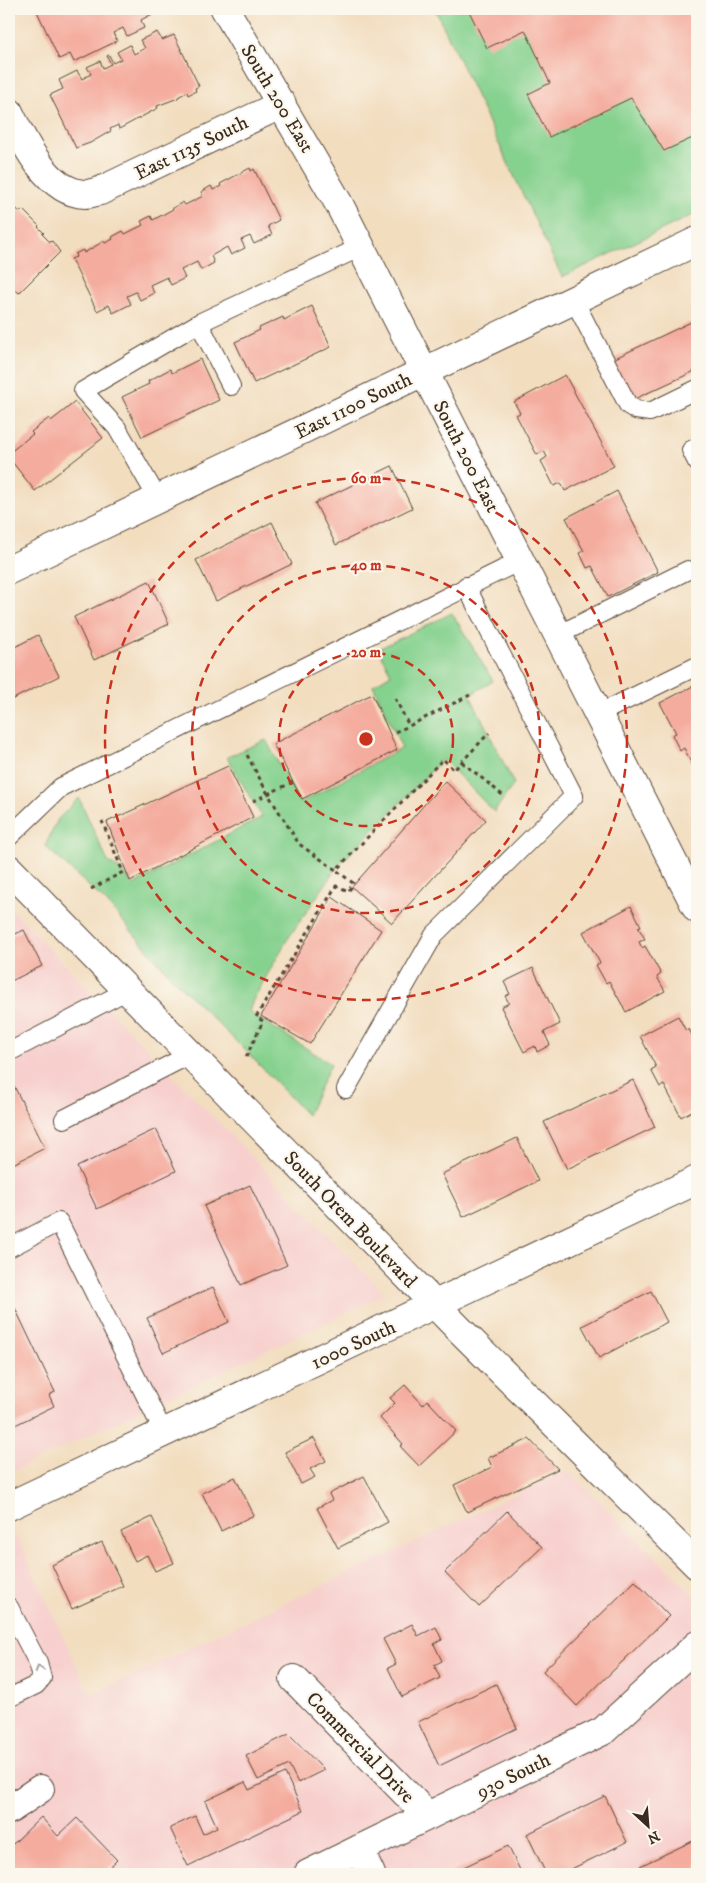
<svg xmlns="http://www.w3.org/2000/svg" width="706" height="1883" viewBox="0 0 706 1883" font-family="'IM FELL DW Pica',serif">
<rect width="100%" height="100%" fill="#fbf7ec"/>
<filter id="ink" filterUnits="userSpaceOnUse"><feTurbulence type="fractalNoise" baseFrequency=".02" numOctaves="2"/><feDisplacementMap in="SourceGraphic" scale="10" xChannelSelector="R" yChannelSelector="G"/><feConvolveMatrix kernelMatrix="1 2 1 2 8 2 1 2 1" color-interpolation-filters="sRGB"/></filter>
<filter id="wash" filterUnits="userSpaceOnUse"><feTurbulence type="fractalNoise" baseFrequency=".0096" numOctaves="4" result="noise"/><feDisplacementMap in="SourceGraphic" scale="20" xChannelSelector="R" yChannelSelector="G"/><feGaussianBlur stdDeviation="1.12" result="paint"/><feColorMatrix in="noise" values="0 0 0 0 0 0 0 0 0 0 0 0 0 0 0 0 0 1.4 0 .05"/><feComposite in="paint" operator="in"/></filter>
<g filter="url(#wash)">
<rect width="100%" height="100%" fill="#f2ddbf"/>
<path fill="#f7d0ce" d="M9,907L385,1294L9,1473Z
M567,1470L697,1598V1874H9V1536L15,1533L90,1695Z"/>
<path fill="#85d18e" stroke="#607e56" d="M435,9H697V213L562,277Z
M452,613L493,681L470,695L514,784L494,812L443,759L338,866L287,940L253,1000L249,1012L331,1064L307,1115L244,1049L175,981L107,903L45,846L58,819L79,798L108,862L123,872L133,885L262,817L227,757L266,740L300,803L402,748L373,685L391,674L378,649Z"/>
<g id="blocks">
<path fill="#f4ac9e" d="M36,9H152L154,13L141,20L144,28L127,36L123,28L113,33L117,41L74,62L70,54L59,59Z
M468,9H697V136L664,151L631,98L549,137L528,94L550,83L525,30L487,48Z
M157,32L162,40L174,35L199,86L195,88L196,91L188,95L187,92L178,97V98L157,106L158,108L119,129L118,125L110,129L111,131L90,143L76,148L50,95L63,89L59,80L77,71L82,79L91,74L87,67L100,61L103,68L111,64L107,56L109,55L113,63L121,59L117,52L130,45L134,54L145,48L140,40Z
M250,168L251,171L254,169L279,220L268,226L272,235L254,244L250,236L241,240L245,248L231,255L227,247L211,256L214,263L201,270L197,262L181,270L185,278L171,285L167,277L150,285L154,293L140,300L136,292L127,296L131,304L113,313L109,305L97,311L71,259L76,257L75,254L83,250L84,253L104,241L105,243L113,239L112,237L123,231L125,234L143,225L141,221L151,216L153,220L173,209V208L183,202L185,205L203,196L201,192L211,186L213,190L221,186L220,184Z
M9,198L15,204L13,206L20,212L23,210L39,226L38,227L44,233L42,234L50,242L52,241L60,252L19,293L11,286L9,289Z
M312,306L331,347L254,383L235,342L260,330L259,328L283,317L284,320Z
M691,322L697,335V370L628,402L609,361Z
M200,359L219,400L142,437L122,397L149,384L148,381L170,369L172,373Z
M565,375L614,466L565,491L561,483L554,486L541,461L547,457L544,451L537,455L516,415L520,413L514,402Z
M75,402L103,438L35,491L9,458V453L33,434L31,432L49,418L51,421Z
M392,466L412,508L336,545L315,503Z
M617,491L658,572L608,597L592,566L587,568L580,553L584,551L566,518Z
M272,522L292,564L216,601L196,560Z
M149,581L169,624L94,660L74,617Z
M38,635L59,676L9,701V650Z
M697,684V774L684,748L680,751L672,735L676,733L660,703Z
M372,694L397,750L302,799L273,744Z
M228,766L253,817L130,881L107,822Z
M445,781L486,820L392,923L352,887Z
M332,897L381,930L310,1044L261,1016Z
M631,906L641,926L638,927L645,939L639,942L642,948L645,946L661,974L657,977L665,991L626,1012L609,981L606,983L596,965L600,963L583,932Z
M24,930L42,966L9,982V937Z
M533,968L560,1024L544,1032L550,1045L537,1052L535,1046L524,1052L501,1007L509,1003L505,996L510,994L504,982Z
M678,1016L686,1031L689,1029L697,1045V1108L681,1117L664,1085L660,1087L651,1070L656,1067L640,1036Z
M9,1076L45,1148L9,1166Z
M633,1080L655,1127L567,1169L544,1122Z
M156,1129L176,1171L97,1209L77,1167Z
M517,1138L538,1181L463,1217L442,1174Z
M250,1185L287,1265L241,1285L204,1206Z
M213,1287L229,1322L163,1353L147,1318Z
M651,1291L667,1322L599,1358L582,1326Z
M15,1308L55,1392L49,1395L54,1406L9,1428V1311Z
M405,1385L423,1405L427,1400L456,1431L419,1466L400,1446L403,1444L380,1418L395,1403L390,1398Z
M314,1438L326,1461L310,1469L315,1477L301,1484L285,1452Z
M529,1439L558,1469L467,1512L454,1485L492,1467L488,1458Z
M364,1476L388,1522L338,1548L317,1508L332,1500L329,1494Z
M235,1477L254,1515L221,1531L202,1493Z
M507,1511L542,1547L479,1607L445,1572Z
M152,1517L174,1563L155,1571L147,1555L135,1561L121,1532Z
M102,1542L123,1586L72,1609L52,1565Z
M635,1581L669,1616L577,1706L543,1671Z
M412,1624L418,1636L436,1627L442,1640L434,1644L442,1661L434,1665L440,1678L402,1697L388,1668L396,1664L383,1639Z
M496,1684L517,1728L439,1766L418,1722Z
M289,1734L324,1770L298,1783L289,1765L258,1780L246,1756Z
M285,1773L303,1811L188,1866L170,1828L195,1816L203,1834L217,1827L205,1801L245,1782L249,1790Z
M605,1796L627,1842L561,1874H546L527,1834Z
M41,1817L58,1836L77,1818L117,1860L102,1874H9V1843L10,1841L13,1844Z
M697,1839V1874H644L640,1866Z
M508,1846L522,1874H449Z"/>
</g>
</g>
<g filter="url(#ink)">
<use href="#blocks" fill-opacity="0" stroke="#564536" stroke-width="1"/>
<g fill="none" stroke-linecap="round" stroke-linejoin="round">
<defs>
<path id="lane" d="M574,300L628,405L636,410L650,412L697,389
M199,323L231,386
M697,447L691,450L697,462
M158,499L117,428L83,391L199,323L361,247
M558,635L688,570
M598,714L697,666
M9,837L61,787L520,561
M13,1050L128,990
M346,1089L434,935L574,796L466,586
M64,1119L191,1054
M9,1248L59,1222L164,1433
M9,1607L38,1663L42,1678L36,1685L9,1698"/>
<path id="street" d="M225,9L339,204L697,909
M9,112C23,141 48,193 85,194C90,194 95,192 100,191L282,104
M9,570L697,241
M9,1506L697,1180
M294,1679L428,1816
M9,1810L40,1789
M359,1849L371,1874
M308,1874L603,1731L697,1645"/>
<path id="secondary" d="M9,869L457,1327L697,1565"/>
</defs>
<use href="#lane" stroke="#564536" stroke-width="20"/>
<use href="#street" stroke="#564536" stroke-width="30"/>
<use href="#secondary" stroke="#564536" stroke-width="30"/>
<path stroke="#564536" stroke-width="3" stroke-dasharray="4 4" stroke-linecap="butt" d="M395,698L409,726L470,695
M395,732L409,726
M247,755L268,794L299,844L336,870L443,759L454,770L489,733
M462,762L505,797
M253,801L293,782
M91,889L123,872L102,821
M246,1057L263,1021L256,1017L336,886L349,891L353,883L336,870"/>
<use href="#lane" stroke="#fff" stroke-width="18"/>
<use href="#street" stroke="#fff" stroke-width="28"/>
<use href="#secondary" stroke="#fff" stroke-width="28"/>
</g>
<defs><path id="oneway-chevron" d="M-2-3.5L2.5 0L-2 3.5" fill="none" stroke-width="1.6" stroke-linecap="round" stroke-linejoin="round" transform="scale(1.25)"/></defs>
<use stroke="#a79f9a" href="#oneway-chevron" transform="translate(39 1669) rotate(-106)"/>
</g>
<g fill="none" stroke="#c8321e" stroke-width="2.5" stroke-dasharray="9 6">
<circle cx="366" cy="739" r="87"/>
<circle cx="366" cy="739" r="174"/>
<circle cx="366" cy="739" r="261"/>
</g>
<g text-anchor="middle" stroke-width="4.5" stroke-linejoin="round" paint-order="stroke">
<g font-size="20" fill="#3b2a1e" stroke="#fbf7ec">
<text transform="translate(278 98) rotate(59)" y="7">South 200 East</text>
<text transform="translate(191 147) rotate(-26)" y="7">East 1135 South</text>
<text transform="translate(353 405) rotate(-26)" y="7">East 1100 South</text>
<text transform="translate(467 456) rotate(63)" y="7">South 200 East</text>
<text transform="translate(351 1219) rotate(46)" y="7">South Orem Boulevard</text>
<text transform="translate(353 1344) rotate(-25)" y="7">1000 South</text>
<text transform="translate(361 1747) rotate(46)" y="7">Commercial Drive</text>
<text transform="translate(513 1775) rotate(-26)" y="7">930 South</text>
</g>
</g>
<circle cx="366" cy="739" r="8" fill="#c8321e" stroke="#fbf7ec" stroke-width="2.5"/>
<g font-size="15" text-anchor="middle" font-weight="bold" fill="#c8321e" stroke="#fbf7ec" stroke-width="4.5" stroke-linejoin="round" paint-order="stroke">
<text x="366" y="483">60 m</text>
<text x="366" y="570">40 m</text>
<text x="366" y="657">20 m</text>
</g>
<rect width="706" height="1883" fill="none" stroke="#fbf7ec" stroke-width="30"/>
<g transform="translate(648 1826) rotate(154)" stroke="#fbf7ec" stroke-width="4" paint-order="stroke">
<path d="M0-4L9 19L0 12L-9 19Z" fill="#3b2a1e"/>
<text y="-8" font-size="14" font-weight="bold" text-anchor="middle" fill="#3b2a1e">N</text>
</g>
</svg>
